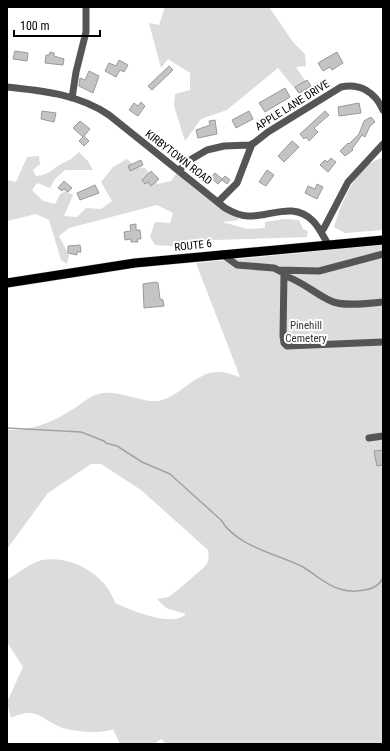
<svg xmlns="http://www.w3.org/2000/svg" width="390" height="751" viewBox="0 0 390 751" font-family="'Roboto Condensed',sans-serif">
<rect width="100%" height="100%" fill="#fff"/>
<path fill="#dcdcdc" d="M165,7H269L293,42L305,54L306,66L296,67L313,93L301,96L278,68L227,110L201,119L185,141L174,106L175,94L190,90V73L168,59L161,68L149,23L159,25Z
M79,152L88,161L93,170H65L55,179L50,188L37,183L32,190L43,201L55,204L60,194L66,191L73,195L64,216L77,217L86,208L101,209L112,201L101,182L113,167L127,159L136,167L145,168L158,184L171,181L178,171L233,209L239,220L222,222L248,229L265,228V222L284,219L299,220L303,229L308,231L307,237L214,240L172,246L155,245L150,237L155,222L170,223L173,213L157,205L69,228L59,236L69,255L67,264L61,260L49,220L36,214L7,221V168L8,180L16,182L27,157L39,156L40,164L33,170L36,176C49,175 51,170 61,164C71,159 71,160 79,152Z
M383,157V230L345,233L334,227C339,209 352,177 367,166C371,162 378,160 383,157Z
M383,245V744H167L161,739L154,744H120L113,729C103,734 75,732 63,728C42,721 38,705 11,718L7,702L23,667L7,642V580C17,574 30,563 42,560C71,555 106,574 115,603C131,610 172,628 186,614L166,608L157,599C161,598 166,598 170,596C172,595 204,568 206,565C209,561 209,555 208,550L141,490L101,464H91L48,493L7,549V430C29,431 52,423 70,411C79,406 87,398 96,395C113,387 144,404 159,401C180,396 194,374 216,372C224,371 232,375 240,377L196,263Z"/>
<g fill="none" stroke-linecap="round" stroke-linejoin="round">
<path stroke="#a3a3a3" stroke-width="1.5" d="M7,428L81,432L104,441L106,443L117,446L142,462L170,474L221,520C237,547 278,554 303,567C315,574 327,586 340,589C352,593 380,592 383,576"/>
</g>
<path fill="#c4c4c4" stroke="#999" d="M15,51L28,53L27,61L13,59Z
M50,52L54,53V56L64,59L63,65L45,63L46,55H49Z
M337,52L343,63L332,70L330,67L323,71L318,63Z
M119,60L128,65L124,72L120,70L116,77L105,71L109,63L116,66Z
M169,66L173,70L152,90L148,86Z
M89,71L99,76L93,93L79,86L80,78L85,80Z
M307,80L311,86L299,93L295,87Z
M285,88L290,97L265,112L259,103Z
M141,102L145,106L138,116L129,110L134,103L138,106Z
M359,103L361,113L339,116L338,107Z
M42,111L56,113L54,122L41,119Z
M249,111L253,119L236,128L232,120Z
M325,111L329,115L314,128L318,132L309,141L306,137L304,139L300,134Z
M371,117L375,122L370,126L365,137L362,135L352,149L353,150L345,156L340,151L348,143L349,144L359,134L364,121Z
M215,120L217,134L198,138L196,130L210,125L209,121Z
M80,121L90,129L84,136L89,141L84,146L79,141L83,137L73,128Z
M292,141L299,147L284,162L278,156Z
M331,158L336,162L328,172L320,165L325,160L327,162Z
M141,160L143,165L130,171L128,166Z
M267,170L274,175L266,186L259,182Z
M151,171L159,179L151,186L148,182L145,184L142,180Z
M215,173L222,179L225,176L230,180L227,184L222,180L218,184L211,178Z
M64,181L72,188L68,192L64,189L62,191L58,188Z
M317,184L323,187L317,199L305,193L308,186L315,189Z
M95,185L99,193L80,200L77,193Z
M136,224V230H140L141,239H137L138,242H131V239L125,240L124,232L131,231L130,225Z
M80,245L81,252H77V255L68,253V246Z
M156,282L158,283L160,299L163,300L164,306L144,308L143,284Z
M383,450V465L377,466L374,451Z"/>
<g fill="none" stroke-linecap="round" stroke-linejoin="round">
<defs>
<path id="major" d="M7,283L135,263L383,240"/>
</defs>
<use href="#major" stroke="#dbdbdb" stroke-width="10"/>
<path stroke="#555" stroke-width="7" d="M7,87C43,91 78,94 109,115L225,208C232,212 240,216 248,216C271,217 293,201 313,221C319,227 323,236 328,244
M72,98L76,72L86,32V7
M179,170L190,160L207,150L224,146L250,145L254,143L268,132L341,87C360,83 375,92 383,110
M218,202L237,183L252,144
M321,232L324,228L348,182L383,144
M222,254L237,265L274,268L284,273L283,336L284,343L287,346L383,342
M278,270L319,271L383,254
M285,276C302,281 315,294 331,301C343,307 370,303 383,302
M369,438L383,436"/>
<use href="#major" stroke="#000" stroke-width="9"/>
</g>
<g text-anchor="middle" stroke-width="4" stroke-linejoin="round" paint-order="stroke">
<g font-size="11" fill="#000" stroke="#fff">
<text transform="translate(292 105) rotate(-32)" y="4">APPLE LANE DRIVE</text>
<text transform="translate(179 157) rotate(38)" y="4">KIRBYTOWN ROAD</text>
<text transform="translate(193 245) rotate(-6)" y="4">ROUTE 6</text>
</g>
<g font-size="11" fill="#333" stroke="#fff">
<text x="306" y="329">Pinehill<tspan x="306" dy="13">Cemetery</tspan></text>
</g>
</g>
<rect width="390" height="751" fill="none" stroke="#000000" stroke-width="16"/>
<path d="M14 30v6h86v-6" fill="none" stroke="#000000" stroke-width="2"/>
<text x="20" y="30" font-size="12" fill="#000000" stroke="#ffffff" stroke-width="3" paint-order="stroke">100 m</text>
</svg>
